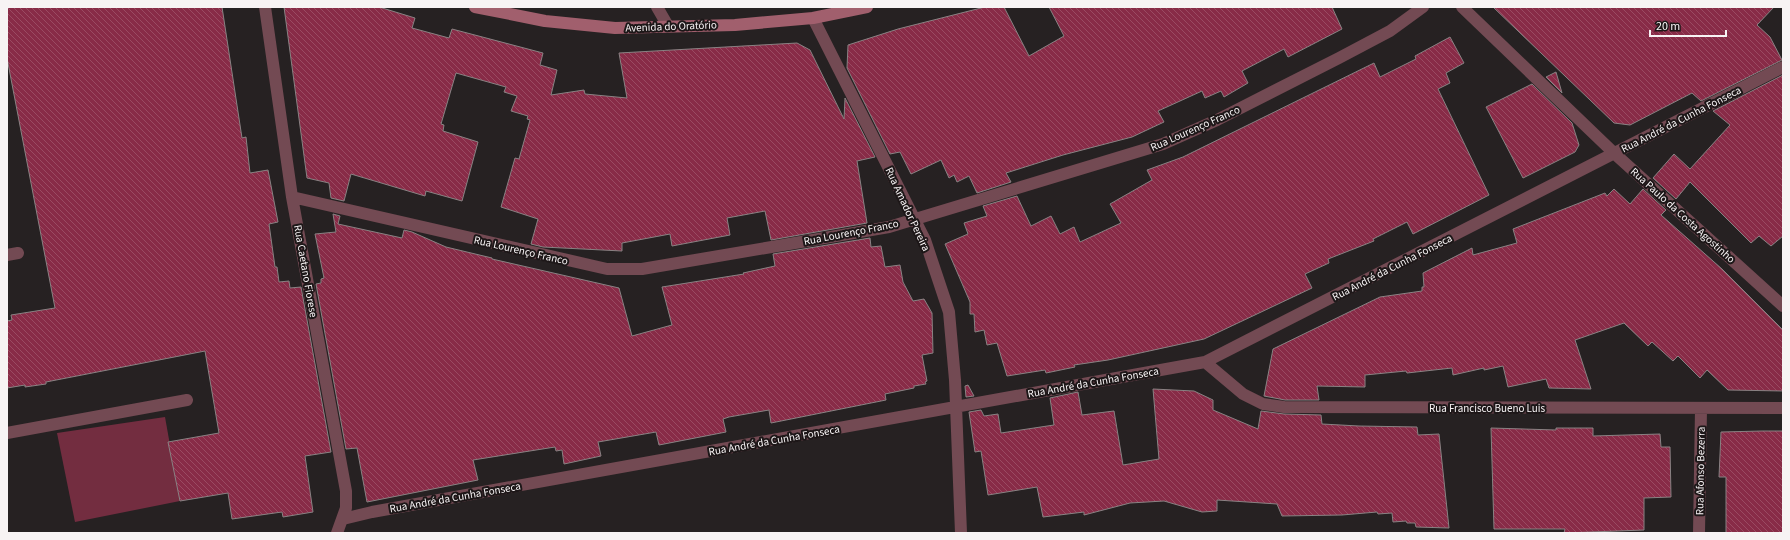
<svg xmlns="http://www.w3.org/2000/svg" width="1790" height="540" viewBox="0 0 1790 540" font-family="'Source Sans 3',sans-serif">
<defs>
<pattern id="building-back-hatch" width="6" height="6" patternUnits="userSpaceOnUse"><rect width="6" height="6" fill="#882b47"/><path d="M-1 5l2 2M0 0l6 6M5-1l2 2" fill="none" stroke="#9a4a62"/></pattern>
</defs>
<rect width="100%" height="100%" fill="#262122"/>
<path fill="#732d40" d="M165,417L180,501L75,522L57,433Z"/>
<path fill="url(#building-back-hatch)" stroke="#898283" d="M7,7H222L242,138L246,137L250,173L268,170L278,222L269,224L275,267H277L279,282L289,281L290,288L301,287L331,452L305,456L313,512L283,517L282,512L232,519L228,493L180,501L168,442L219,433L205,351L46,382V384L25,387V385L7,388V321L12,320L11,315L55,308L7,58Z
M284,7H379L415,18L412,28L449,38L452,29L543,53L540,65L557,70L551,95L584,90L585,94L627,98L619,53L797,43L810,50L844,119L845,98L875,157L857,161L867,223L771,240L765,211L727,218L730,235L672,246L670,234L622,243V251L543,247L531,244L538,219L501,207L515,158L519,159L530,120L527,119L528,116L511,111L517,96L504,92L506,87L456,73L441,124L444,125L443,131L478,142L462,201L426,191L425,196L351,174L344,201L331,198L329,183L307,178Z
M985,7H1004L1029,56L1064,36L1049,7H1332L1342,29L1288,57L1284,49L1242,71L1248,83L1224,97L1221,91L1205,98L1202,91L1158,111L1164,122L1132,137L1063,155L1006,173L1011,182L977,193L969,176L957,182L954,175L949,178L941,160L911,174L900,152L890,154L847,68L848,45L898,29Z
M1493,7H1774L1757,25L1770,37L1782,60L1701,101L1692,93L1630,125L1614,123Z
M1450,37L1464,63L1446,73L1450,83L1438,89L1489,195L1413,234L1407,222L1373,239L1374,241L1328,259L1329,263L1305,274L1312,288L1204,339L1108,360L1074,365L1075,367L1046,373L1045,370L1007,376L997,343L987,345L984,330L975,332L974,314H970V302L945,244L968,234L964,223L987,216L983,206L1017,196L1031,226L1051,216L1060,234L1074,227L1080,242L1121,223L1110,204L1152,180L1147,170L1183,157L1374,63L1380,77L1416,59L1415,56Z
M1556,72L1562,93L1546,77Z
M1783,75V236L1771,246L1759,236L1751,243L1690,182L1676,199L1653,178L1674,154L1690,169L1730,125L1713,111Z
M1532,84L1572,123L1579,145L1575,152L1523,178L1486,107Z
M1614,189L1630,204L1643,189L1666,210L1661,215L1722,269L1783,330V391L1728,390L1707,370L1700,378L1678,356L1673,361L1652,342L1648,346L1624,323L1575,340L1591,389L1549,388L1546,379L1508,387L1503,366L1484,370V368L1453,375L1452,368L1407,373L1406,371L1365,375V387L1317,386L1319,400H1285L1264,396L1273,349L1380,297L1422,291V287H1424L1423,273L1472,248L1473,255L1517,243L1513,229L1605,193L1607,196Z
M333,214L340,216L338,224L402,238L404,230L412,232L446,247L492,258V259L619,288L632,336L672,325L662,287L744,274L743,273L775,266L773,254L870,238L871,247L881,246L885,267L900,265L903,282L913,301L924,299L932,313L933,353L922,355L927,381L925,382L926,384L914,386V388L885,394L886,400L771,423L769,410L729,417L723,419L726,432L659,445L656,432L598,442L601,456L564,464L562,450L556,451L555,447L473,460L478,480L367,502L357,448L346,449L316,284L321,283V279L324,278L315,234L336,232Z
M968,385L974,396L966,397L965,386Z
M1153,389L1194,391L1213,400V410L1258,429L1261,411L1284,414L1321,415L1322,424L1359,426L1417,427L1418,435L1439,434L1449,528L1416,527L1415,523H1407L1406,521L1393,522L1392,513L1378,514L1377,512L1342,515L1282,516L1277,504L1217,500V511L1202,512L1164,501L1130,503L1084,515V512L1043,517L1037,487L988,495L981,451L975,452L969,412L981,410L984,416L998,414L1001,433L1054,425L1050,398L1078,392L1082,415L1114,411L1123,465L1159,459Z
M1491,428L1556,430V428H1593V436L1660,434L1661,447H1670L1671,497L1644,498V530L1564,533L1565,529H1494Z
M1762,431H1783V533H1726V477H1719L1721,432Z"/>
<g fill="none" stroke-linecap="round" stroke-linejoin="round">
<path stroke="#734a53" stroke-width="12" d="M7,255L18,253
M7,433L187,400"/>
<path stroke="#734a53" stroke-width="12" d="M265,7L292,197L346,491V508L337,533
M657,7L668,26
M1462,7L1615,154L1783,306
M813,18L925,240L949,312L955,380L961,533
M292,197L607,269H642L889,227L1163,144L1217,120L1339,58L1390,31L1423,7
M1205,362L1243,394L1263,404L1284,407L1783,408
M343,519L372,512L1205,362L1783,67
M1699,533L1701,409"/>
<path stroke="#a15f6d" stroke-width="12" d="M475,7L545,21L615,28L735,25L813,18L867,7"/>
</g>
<g text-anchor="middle" stroke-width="4" stroke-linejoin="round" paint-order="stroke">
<g font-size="11" fill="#f7f3f4" stroke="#1d1718">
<text transform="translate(671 26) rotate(-2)" y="4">Avenida do Oratório</text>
<text transform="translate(1681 119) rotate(-27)" y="4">Rua André da Cunha Fonseca</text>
<text transform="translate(1195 128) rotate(-24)" y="4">Rua Lourenço Franco</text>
<text transform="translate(908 209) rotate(65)" y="4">Rua Amador Pereira</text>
<text transform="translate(1683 215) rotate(42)" y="4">Rua Paulo da Costa Agostinho</text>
<text transform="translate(851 232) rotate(-11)" y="4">Rua Lourenço Franco</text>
<text transform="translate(521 250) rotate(13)" y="4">Rua Lourenço Franco</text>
<text transform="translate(1392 267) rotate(-27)" y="4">Rua André da Cunha Fonseca</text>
<text transform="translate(306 271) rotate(80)" y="4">Rua Caetano Fiorese</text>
<text transform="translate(1093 382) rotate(-10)" y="4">Rua André da Cunha Fonseca</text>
<text x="1487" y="412">Rua Francisco Bueno Luis</text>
<text transform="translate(774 440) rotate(-10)" y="4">Rua André da Cunha Fonseca</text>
<text transform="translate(1700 471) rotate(-89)" y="4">Rua Afonso Bezerra</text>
<text transform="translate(455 497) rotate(-10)" y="4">Rua André da Cunha Fonseca</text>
</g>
</g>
<rect width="1790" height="540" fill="none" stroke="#f7f3f4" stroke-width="16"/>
<path d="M1650 30v6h76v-6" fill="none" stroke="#f7f3f4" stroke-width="2"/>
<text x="1656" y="30" font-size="12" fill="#f7f3f4" stroke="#1d1718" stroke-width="3" paint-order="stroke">20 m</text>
</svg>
